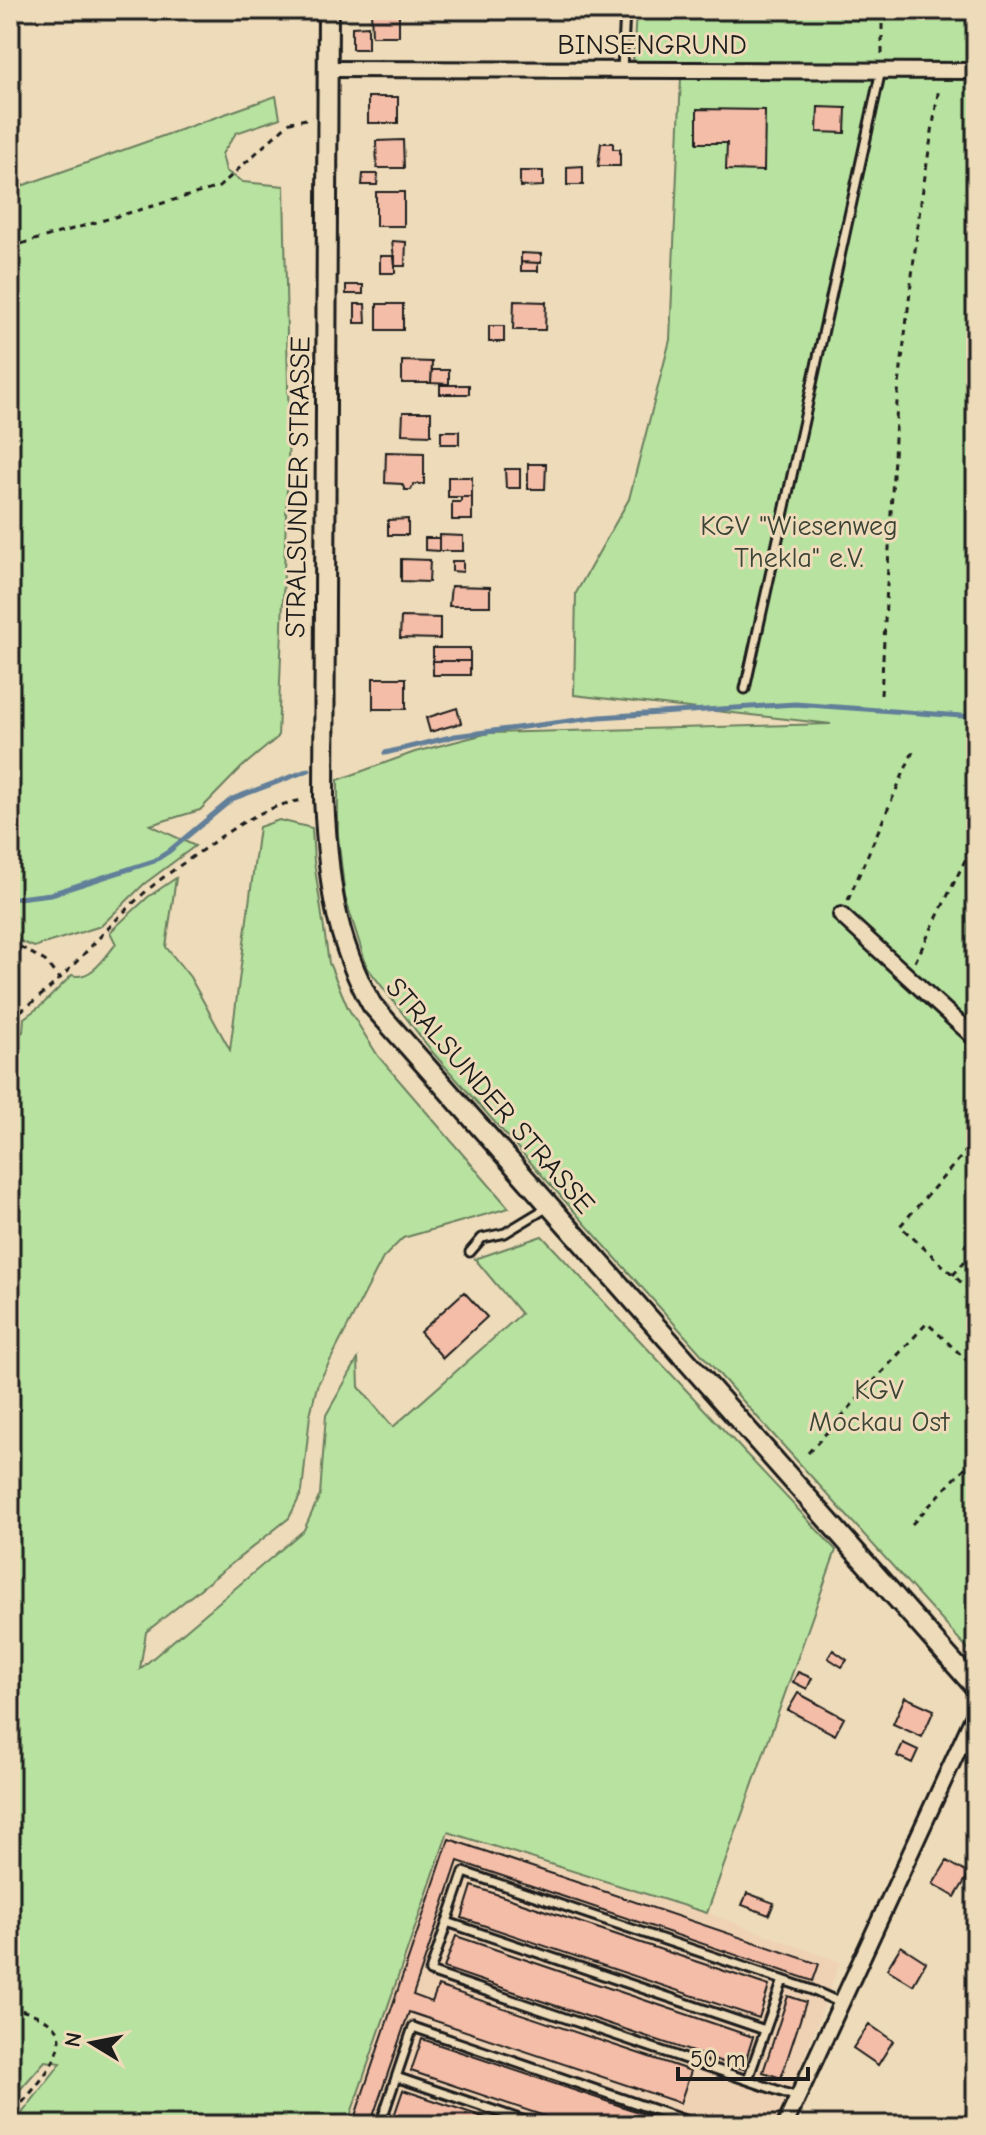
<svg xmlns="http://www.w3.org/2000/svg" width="986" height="2135" viewBox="0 0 986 2135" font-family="'Comic Neue',sans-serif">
<rect width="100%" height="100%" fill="#eddbb9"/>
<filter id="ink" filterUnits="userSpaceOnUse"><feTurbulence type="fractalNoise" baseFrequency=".0125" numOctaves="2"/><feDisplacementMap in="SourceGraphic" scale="16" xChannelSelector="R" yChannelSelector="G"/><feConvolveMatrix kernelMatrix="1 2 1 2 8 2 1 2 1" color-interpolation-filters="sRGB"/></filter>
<g filter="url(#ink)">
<path fill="#efd2b4" d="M448,1832L707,1913L840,1962L779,2125H347Z"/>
<path fill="#b8e29f" stroke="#6a7f5e" stroke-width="2" d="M636,10H976V67L633,64Z
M976,72V1658L760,1420L434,1054L367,967L345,897L338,835V780L415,752L489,733L831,724L574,695L576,593L629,499L670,340L681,77Z
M276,96L280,118L236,133L222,154L226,171L243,182L284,186L289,434L278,737L242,767L200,810L150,825L195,846L144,884L101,926L34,947L15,939V950L10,963V190Z
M279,820L312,828L314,862L329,963L348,1008L378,1056L509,1208L403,1238L383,1258L317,1386L310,1415L302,1492L289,1518L146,1632L140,1669L304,1530L320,1495L326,1415L358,1359L359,1387L393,1427L521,1314L475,1259L542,1236L836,1550L707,1913L448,1832L347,2125H13L61,2063L45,2061L10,2101V1039L23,1032L24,1018L42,1005L72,975C91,981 105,957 116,944L110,932L148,897L176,878L166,947L190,977L230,1050L259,827Z"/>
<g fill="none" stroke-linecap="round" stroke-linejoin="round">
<path stroke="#627f99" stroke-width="5" d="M385,753L455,736L600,717L795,704L976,717
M10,899L51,894L154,861L168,852L232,799L309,770"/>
</g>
<path fill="#f4bda7" stroke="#1c1c1c" stroke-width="2" d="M371,10H399V36H372Z
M368,26V49H352V27Z
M368,97H398V123H368Z
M818,107L846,108L845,133L817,132Z
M697,109L765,110L764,171L726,170L727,143H697Z
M403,140L404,168H377L376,141Z
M601,143H613V149H620V166H598Z
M583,166V185H567V167Z
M520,171H543V186L520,187Z
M363,174H378L377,185H362Z
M376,192H404V226H376Z
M392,241L406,242L405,266H395Z
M521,253L541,254V263L521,262Z
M380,256H395V273H380Z
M521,262L538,263V271H521Z
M346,285H363V294H346Z
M514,301L546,302L545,330H513Z
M355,304H365L366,323H355Z
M377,304H403V330H377Z
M489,326H504V342H489Z
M402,361L432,362L431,383H402Z
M432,370H449V384L431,383Z
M440,385H469V394H440Z
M403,412H431V435L402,434Z
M441,431H459V444H441Z
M386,452L424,453V484H414L411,490H405L402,484L385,483Z
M528,464H546L545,489H528Z
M505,469H520V488H506Z
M448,477H472V497H448Z
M461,497H472V520H452V502H461Z
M408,519V535H388V520Z
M439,535L463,536V551H439Z
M425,538H439V551L425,550Z
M401,559L430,560L429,582L401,581Z
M452,561H463V572L452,571Z
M451,586L490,587V606H449Z
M401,617L440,618V639L400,638Z
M433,648H470V661H433Z
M433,661H470V675H433Z
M373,678H406V709H373Z
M457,708L461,723L430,732L426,718Z
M464,1292L487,1317L443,1358L420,1332Z
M833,1650L847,1660L842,1667L828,1658Z
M798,1672L812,1678L807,1689L793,1682Z
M798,1693L844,1718L835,1735L788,1710Z
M905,1697L934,1710L922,1737L893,1724Z
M903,1743L918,1750L912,1763L897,1756Z
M449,1839L819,1964L813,1981L458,1861L413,1995L432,2002L438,1986L691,2071L680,2103L409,2012L370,2125H352Z
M947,1861L969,1874L955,1897L933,1884Z
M472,1886L769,1986L759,2018L462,1918Z
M747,1893L774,1903L769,1915L742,1905Z
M456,1936L753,2037L743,2069L444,1968Z
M901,1946L926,1962L913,1985L887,1969Z
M788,1996L806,2002L781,2078L763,2072Z
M869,2024L893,2041L878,2065L853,2048Z
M422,2039L677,2125H571L411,2071Z
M403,2090L507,2125H400L392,2122Z"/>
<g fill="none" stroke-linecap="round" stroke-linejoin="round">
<defs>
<path id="service" d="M622,70L625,10
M745,689L881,70
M470,1252L482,1238L505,1233L548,1207
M447,1922L765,2030
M396,2077L537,2125
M748,2079L783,1980
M797,2097L430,1972L464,1872L812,1990L841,2003
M380,2125L413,2027L699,2125"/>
<path id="minor" d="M327,69L976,71
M841,915L976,1039
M785,2125L976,1711"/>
<path id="tertiary" d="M328,10L324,798C328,874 333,937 372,1005L976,1688"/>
</defs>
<use href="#service" stroke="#1c1c1c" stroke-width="13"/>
<use href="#minor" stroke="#1c1c1c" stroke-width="20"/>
<use href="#tertiary" stroke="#1c1c1c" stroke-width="24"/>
<path stroke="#1c1c1c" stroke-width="3" stroke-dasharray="6 6" stroke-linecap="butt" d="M882,54V10
M10,247L219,187L290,122L312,118
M881,695L897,402L920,208L939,87
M848,900L914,749
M10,941L45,961L60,980
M915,962L976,838
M10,1018C63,985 97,935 143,894C164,875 189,860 212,843C240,823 270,804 305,800
M976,1140L900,1226L976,1296
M953,1275L976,1248
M808,1453L927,1323L976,1369
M912,1524L976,1456
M972,1628L976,1624
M10,2007C25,2011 44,2016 55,2027C76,2049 24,2099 10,2117"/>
<use href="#service" stroke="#eddbb9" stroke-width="7"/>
<use href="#minor" stroke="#eddbb9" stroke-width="14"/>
<use href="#tertiary" stroke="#eddbb9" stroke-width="18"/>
</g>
</g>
<g text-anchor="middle" stroke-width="6" stroke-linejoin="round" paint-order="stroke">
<g font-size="28" fill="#1c1c1c" stroke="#eddbb9">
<text x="652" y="54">BINSENGRUND</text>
<text transform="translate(297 487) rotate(-89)" y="10">STRALSUNDER STRASSE</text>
<text transform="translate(491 1095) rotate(49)" y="10">STRALSUNDER STRASSE</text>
</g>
<g font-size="28" fill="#3b4436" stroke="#eddbb9">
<text x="799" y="535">KGV "Wiesenweg<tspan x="799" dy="32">Thekla" e.V.</tspan></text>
<text x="879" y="1399">KGV<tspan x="879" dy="32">Mockau Ost</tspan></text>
</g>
</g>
<rect width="986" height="2135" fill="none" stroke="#eddbb9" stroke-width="40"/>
<rect x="20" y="20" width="946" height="2095" fill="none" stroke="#1c1c1c" stroke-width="3" filter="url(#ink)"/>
<g transform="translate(92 2043) rotate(280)" stroke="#eddbb9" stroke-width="6" paint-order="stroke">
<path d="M0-6L14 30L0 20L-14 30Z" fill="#1c1c1c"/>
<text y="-12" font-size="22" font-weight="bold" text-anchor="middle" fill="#1c1c1c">N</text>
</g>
<path d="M678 2067v12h130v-12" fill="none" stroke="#1c1c1c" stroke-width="4"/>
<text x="690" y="2067" font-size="24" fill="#1c1c1c" stroke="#eddbb9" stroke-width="6" paint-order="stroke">50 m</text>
</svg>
